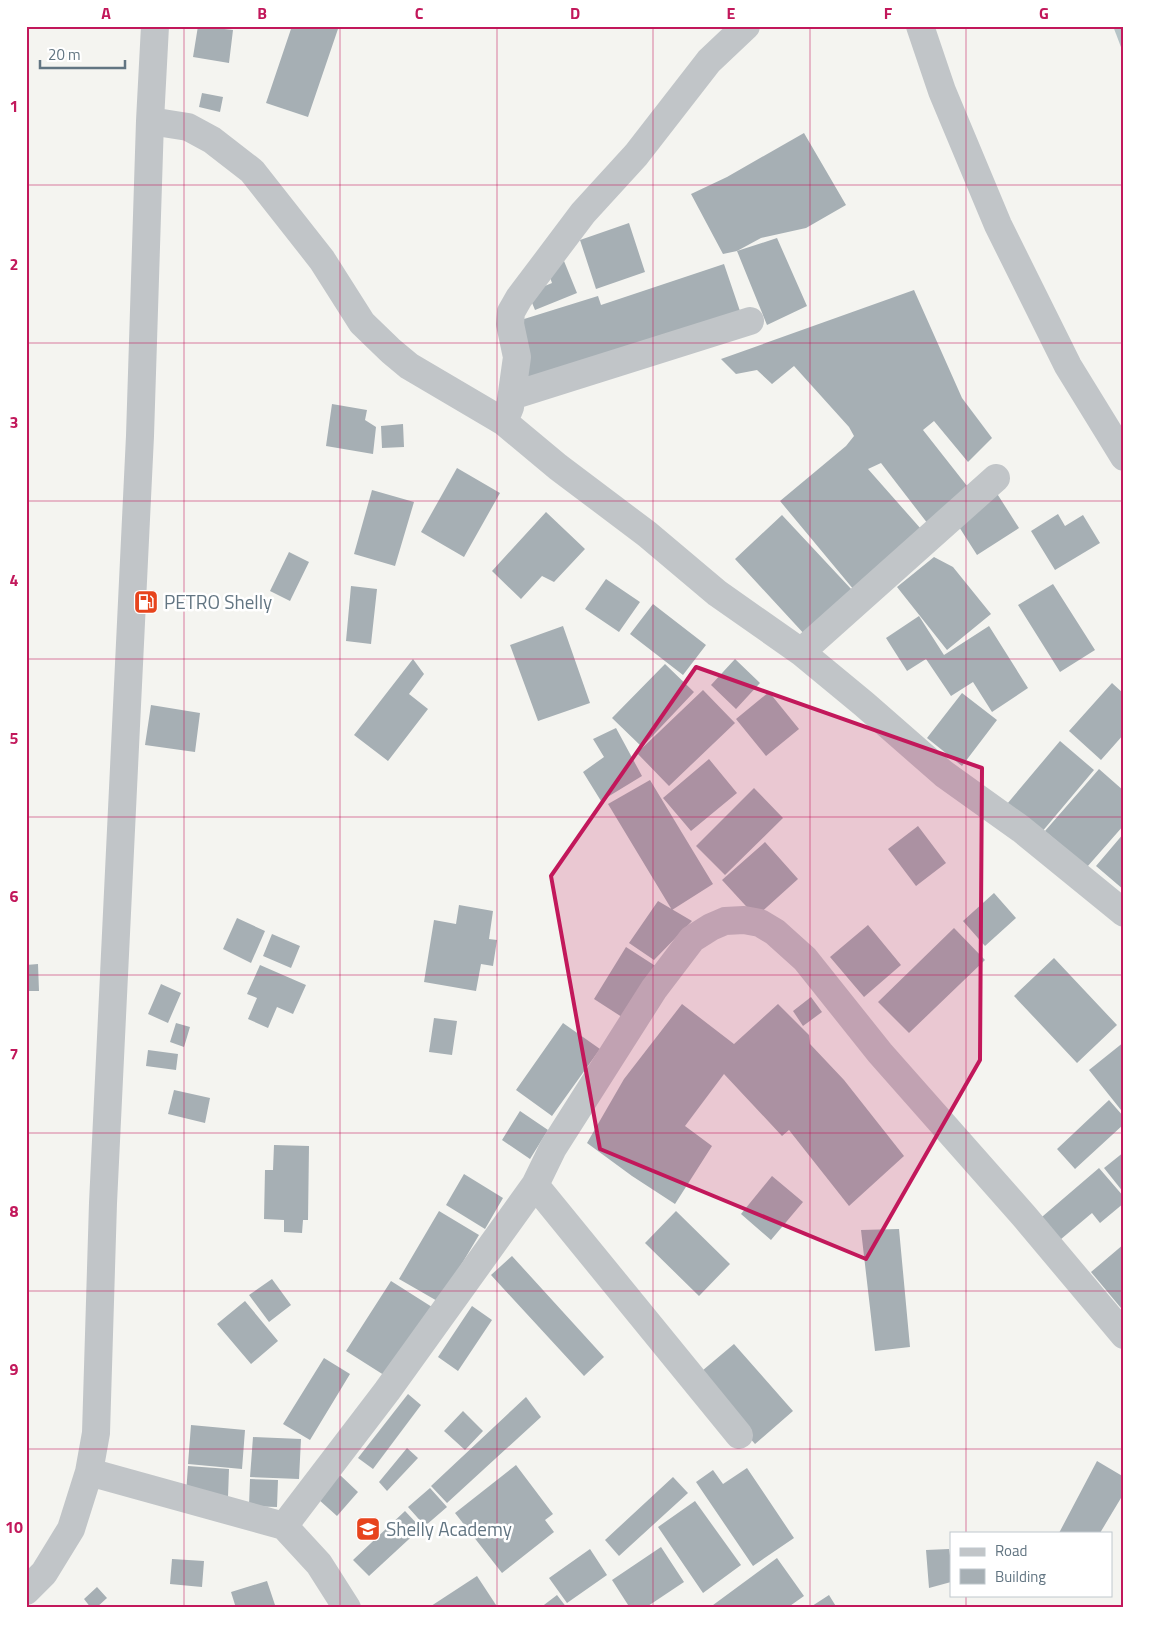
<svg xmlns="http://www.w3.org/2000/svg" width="1150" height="1634" viewBox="0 0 1150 1634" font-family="'Titillium Web',sans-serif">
<rect width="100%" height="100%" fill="#f4f4f0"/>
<path fill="#b6c4c7" d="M1113,26H1124V55Z"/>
<path fill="#a6afb4" d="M198,26L233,30L229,63L193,57Z
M292,26H339L308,117L266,103Z
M202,93L223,97L220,112L199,107Z
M804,133L846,205L806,228L761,238L737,251L777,238L807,306L767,325L737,251L723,254L691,194L727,177Z
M629,223L645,272L596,289L580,240Z
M564,261L577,293L535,310L528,293L552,283L547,269Z
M724,264L741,314L526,401L505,325L598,296L601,305Z
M914,290L962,398L992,438L968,462L934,421L923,430L971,491L928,524L881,463L868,469L921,529L854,590L780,501L846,446L854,436L849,427L794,366L772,384L757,370L736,374L721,359Z
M332,404L367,410L365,420L376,427L373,454L326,446Z
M403,424L404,447L382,448L381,426Z
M457,468L500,493L464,557L421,532Z
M372,490L414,502L395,566L354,554Z
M996,492L1019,528L977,555L954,519Z
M546,512L585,549L554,582L542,576L521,599L492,571Z
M1058,514L1065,526L1083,515L1100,543L1055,570L1031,531Z
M782,515L853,591L806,636L735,559Z
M289,552L309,562L290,601L270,591Z
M934,557L953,567L991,614L947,650L897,587Z
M606,579L640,602L619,632L585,609Z
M1053,584L1095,650L1060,672L1018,605Z
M351,586L377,589L371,644L346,641Z
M653,604L706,645L683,675L630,634Z
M919,616L944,655L989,626L1028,688L992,712L973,682L951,696L926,659L907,671L886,638Z
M563,626L590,703L538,721L510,645Z
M413,659L424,674L409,694L428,709L388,761L354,735Z
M735,659L760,683L736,709L711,685Z
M665,664L694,692L642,747L612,718Z
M1112,683L1124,694V734L1101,760L1069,731Z
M703,690L735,723L669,786L637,753Z
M769,692L799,729L766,756L736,719Z
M962,693L997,720L962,766L927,738Z
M151,705L200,713L195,752L145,745Z
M616,728L642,776L601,801L583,772L604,757L593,739Z
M1060,741L1094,770L1041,833L1007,804Z
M709,759L737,793L691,831L663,798Z
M1099,769L1124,791V825L1087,867L1045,831Z
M650,780L713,884L672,910L608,804Z
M754,788L783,818L725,875L696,846Z
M918,826L946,863L916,886L888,849Z
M1124,833V890L1096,866Z
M765,842L798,879L756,917L722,880Z
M994,893L1016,918L985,946L963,921Z
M658,901L692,921L654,960L629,943Z
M459,905L493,911L489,939L497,940L493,966L481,964L476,991L424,982L434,920L456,924Z
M237,918L265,931L251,963L223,949Z
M868,925L901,965L864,997L830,957Z
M954,928L985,960L909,1033L878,1002Z
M272,934L300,946L291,968L263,956Z
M626,947L657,967L625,1019L594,999Z
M1054,958L1117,1025L1077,1063L1014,996Z
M38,964L39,991H26V965Z
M260,965L306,985L293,1014L277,1007L268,1028L248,1019L257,998L247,994Z
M161,984L181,993L168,1023L148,1014Z
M811,997L822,1012L803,1026L793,1011Z
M682,1004L734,1044L778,1004L809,1035L810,1044L844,1080L904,1156L849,1206L789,1130L782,1136L724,1074L685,1126L712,1146L675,1204L632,1176L587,1143L624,1079Z
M434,1018L457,1021L452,1055L429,1052Z
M176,1023L190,1027L184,1047L170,1042Z
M563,1023L600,1049L552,1116L516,1090Z
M1124,1042V1108L1121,1110L1089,1070Z
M148,1050L178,1054L176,1070L146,1066Z
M174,1090L210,1098L205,1123L168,1114Z
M1109,1100L1124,1117V1124L1075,1169L1057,1149Z
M520,1111L548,1130L530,1159L502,1140Z
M274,1145L309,1146L308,1220H303L302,1233L284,1232V1220L264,1219L265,1170H273Z
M1124,1152V1193L1104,1168Z
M1099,1168L1124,1197V1203L1100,1223L1092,1213L1054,1245L1036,1222Z
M464,1174L503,1198L485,1229L446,1205Z
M772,1176L803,1202L771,1240L741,1214Z
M439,1211L479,1235L439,1302L399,1279Z
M676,1211L730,1264L699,1296L645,1243Z
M899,1229L910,1347L875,1351L861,1230Z
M1124,1244V1306L1121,1308L1091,1272Z
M512,1256L604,1357L584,1376L491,1275Z
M272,1279L291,1305L269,1322L249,1295Z
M391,1281L432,1307L387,1377L346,1351Z
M245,1301L278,1341L251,1364L217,1324Z
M472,1306L492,1320L458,1371L438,1357Z
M734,1344L793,1411L755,1444L696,1376Z
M324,1358L350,1374L310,1440L283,1424Z
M408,1394L421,1405L373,1469L358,1458Z
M526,1397L541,1417L447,1503L431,1486Z
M463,1411L483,1431L465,1450L444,1431Z
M191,1425L245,1430L242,1469L188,1464Z
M253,1437L301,1439L299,1479L250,1477Z
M407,1448L418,1458L387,1491L379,1482Z
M1097,1461L1124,1477V1493L1100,1533H1059Z
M516,1465L553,1514L545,1520L554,1532L502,1573L455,1513Z
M188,1466L229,1469L228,1497L186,1494Z
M747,1468L794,1538L753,1566L696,1482L713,1470L723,1484Z
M340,1475L358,1492L337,1516L318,1499Z
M673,1477L688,1493L619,1556L605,1540Z
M250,1479L278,1480L277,1507L249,1506Z
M430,1488L447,1507L425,1526L408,1507Z
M695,1501L741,1565L703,1593L658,1527Z
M405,1511L421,1528L369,1576L353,1560Z
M661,1547L684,1582L645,1608H630L612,1580Z
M590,1549L607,1575L567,1603L549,1578Z
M949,1549L951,1562V1582L929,1588L926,1550Z
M777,1558L804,1596L787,1608H709Z
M172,1559L204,1561L202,1587L170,1584Z
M477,1576L498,1608H428Z
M267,1581L276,1608H236L231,1592Z
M97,1587L107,1598L96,1608H91L84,1599Z
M557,1595L567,1608H540Z
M829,1595L837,1608H809Z"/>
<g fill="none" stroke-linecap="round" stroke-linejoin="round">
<path stroke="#c1c5c8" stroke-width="28" d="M920,26L942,91L998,225L1068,366L1124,457
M150,121L188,127L212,140L252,171L322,260L362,323L391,351L409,366L504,422L558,467L647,534L717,593L801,652L864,704L944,774L1021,829L1124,913
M512,396L750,321
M504,422L510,407L517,357L510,324L511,312L519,298L583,213L636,155L709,61L746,26
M801,652L996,478
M535,1185L739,1435
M89,1472L284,1526L319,1564L347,1608
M284,1526L387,1391L535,1185L553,1148L654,989L692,939L711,927L725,921L744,920L760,923L775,932L805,959L880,1053L1024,1216L1124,1335
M26,1591L44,1573L71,1529L89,1472L96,1433L103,1203L140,436L150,121L155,26"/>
</g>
<path fill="#c2185b" fill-opacity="0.2" stroke="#c2185b" stroke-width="4" stroke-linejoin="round" d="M696,667L982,768L980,1060L866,1259L600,1149L551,876Z"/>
<path fill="none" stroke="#c2185b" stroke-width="1" stroke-opacity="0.55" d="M184,26V1608M340,26V1608M497,26V1608M653,26V1608M810,26V1608M966,26V1533M26,185H1124M26,343H1124M26,501H1124M26,659H1124M26,817H1124M26,975H1124M26,1133H1124M26,1291H1124M26,1449H1124M966,1595V1608"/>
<defs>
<symbol id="fuel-square" viewBox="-11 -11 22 22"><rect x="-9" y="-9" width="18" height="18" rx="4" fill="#e7441d" stroke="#fff"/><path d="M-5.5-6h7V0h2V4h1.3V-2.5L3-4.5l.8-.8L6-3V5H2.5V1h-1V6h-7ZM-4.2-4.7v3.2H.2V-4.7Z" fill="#fff"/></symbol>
<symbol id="school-square" viewBox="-11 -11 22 22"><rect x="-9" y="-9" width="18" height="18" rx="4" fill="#e7441d" stroke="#fff"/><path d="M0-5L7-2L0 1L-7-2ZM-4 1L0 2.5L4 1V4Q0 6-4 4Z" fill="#fff"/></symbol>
</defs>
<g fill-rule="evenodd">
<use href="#fuel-square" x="132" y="588" width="28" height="28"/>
<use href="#school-square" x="354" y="1515" width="28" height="28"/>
</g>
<g text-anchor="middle" stroke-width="5" stroke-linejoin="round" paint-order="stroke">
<g font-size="19" fill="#627582" stroke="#fff" text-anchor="start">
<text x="164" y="609">PETRO Shelly</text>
<text x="386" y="1536">Shelly Academy</text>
</g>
</g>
<rect width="1150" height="1634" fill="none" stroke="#ffffff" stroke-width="55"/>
<rect x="950" y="1532" width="162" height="65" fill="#ffffff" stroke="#c0c8cd"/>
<rect x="960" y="1548" width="25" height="8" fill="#c1c5c8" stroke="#c0c8cd"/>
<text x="995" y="1556" font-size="15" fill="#627582">Road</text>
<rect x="960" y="1569" width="25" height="15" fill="#a6afb4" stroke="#c0c8cd"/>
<text x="995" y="1582" font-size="15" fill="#627582">Building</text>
<path d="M40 60v8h85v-8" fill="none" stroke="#627582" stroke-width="2.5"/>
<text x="48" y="60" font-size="15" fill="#627582" stroke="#ffffff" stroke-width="4" paint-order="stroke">20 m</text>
<rect x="28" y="28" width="1094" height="1578" fill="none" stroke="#c2185b" stroke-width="2"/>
<g font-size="16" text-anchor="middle" font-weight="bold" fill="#c2185b">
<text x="106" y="19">A</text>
<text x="262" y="19">B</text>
<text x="419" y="19">C</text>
<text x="575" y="19">D</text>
<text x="731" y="19">E</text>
<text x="888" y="19">F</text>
<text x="1044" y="19">G</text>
<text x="14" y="112">1</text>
<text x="14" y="270">2</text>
<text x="14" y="428">3</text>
<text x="14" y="586">4</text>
<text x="14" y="744">5</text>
<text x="14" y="902">6</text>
<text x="14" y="1060">7</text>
<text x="14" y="1217">8</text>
<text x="14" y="1375">9</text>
<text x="14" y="1533">10</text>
</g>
</svg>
